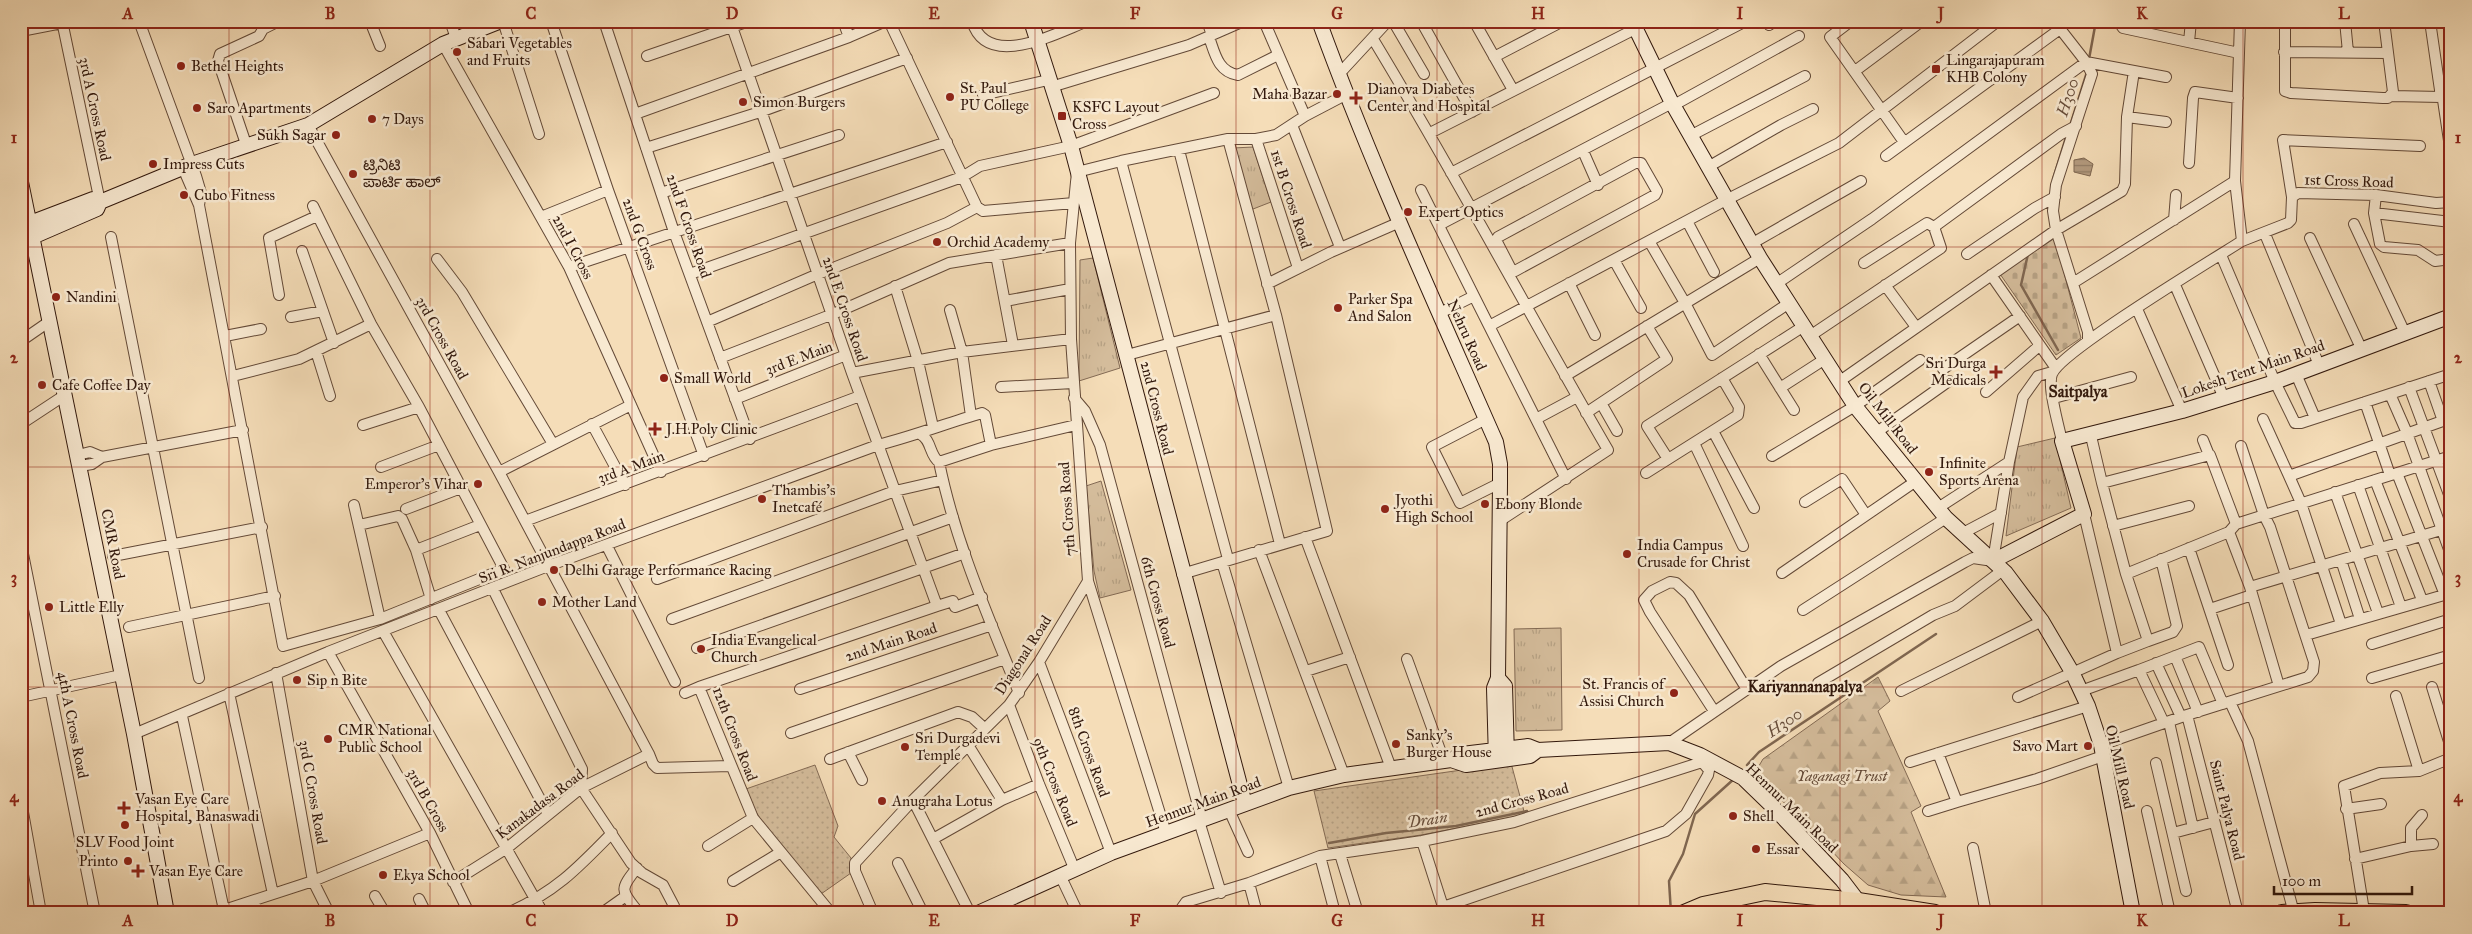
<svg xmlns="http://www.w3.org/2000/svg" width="2472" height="934" viewBox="0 0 2472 934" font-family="'IM FELL Great Primer','Noto Sans Kannada',serif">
<defs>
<pattern id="grass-dots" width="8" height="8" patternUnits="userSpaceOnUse" patternTransform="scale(1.25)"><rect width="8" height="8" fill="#d4bc9b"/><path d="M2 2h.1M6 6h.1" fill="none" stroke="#b6a184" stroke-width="1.8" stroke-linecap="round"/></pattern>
<pattern id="forest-firs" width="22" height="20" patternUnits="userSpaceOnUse" patternTransform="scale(1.25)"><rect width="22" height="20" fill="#d4bc9b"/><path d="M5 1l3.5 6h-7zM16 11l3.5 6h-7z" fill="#b6a184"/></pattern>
<pattern id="cemetery-stones" width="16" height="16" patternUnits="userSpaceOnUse" patternTransform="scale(1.25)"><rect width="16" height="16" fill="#d4bc9b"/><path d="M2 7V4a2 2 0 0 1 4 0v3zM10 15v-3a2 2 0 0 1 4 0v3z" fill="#b6a184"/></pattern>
<pattern id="park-tufts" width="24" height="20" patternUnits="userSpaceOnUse" patternTransform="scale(1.25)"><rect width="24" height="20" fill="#d4bc9b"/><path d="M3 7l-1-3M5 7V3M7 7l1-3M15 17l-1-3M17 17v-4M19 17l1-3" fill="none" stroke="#b6a184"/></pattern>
<pattern id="water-rules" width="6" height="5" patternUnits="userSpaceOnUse" patternTransform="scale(1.25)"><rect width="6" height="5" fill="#b39a7e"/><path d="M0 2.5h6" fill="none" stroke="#927d66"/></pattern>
</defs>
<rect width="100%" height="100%" fill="#f5ddb8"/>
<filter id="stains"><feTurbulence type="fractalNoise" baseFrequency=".004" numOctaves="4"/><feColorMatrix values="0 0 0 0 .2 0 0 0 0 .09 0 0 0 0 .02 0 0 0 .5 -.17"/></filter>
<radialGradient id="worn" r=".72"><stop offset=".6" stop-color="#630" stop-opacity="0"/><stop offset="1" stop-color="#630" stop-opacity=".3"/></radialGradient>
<path fill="url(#grass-dots)" stroke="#836a54" d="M1511,763L1525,815L1421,835L1328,848L1314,791Z
M815,765L838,826L834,837L851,858V873L821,894L761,820L743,790Z"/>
<path fill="url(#forest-firs)" stroke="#836a54" d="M1878,677L1890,701L1878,711L1921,806L1911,812L1946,897L1901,895L1868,885L1844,864L1795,812L1753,776L1763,759Z"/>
<path fill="url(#cemetery-stones)" stroke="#836a54" d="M2055,238L2081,338L2056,355L2000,274Z"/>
<path fill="url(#park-tufts)" stroke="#836a54" d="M1253,147L1271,202L1248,211L1233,148Z
M1093,258L1120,368L1079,381L1080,260Z
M2055,438L2071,508L2006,536L2017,447Z
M1101,481L1131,590L1100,598L1094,571L1086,486Z
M1561,628L1562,730L1516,731L1514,629Z"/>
<path fill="url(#water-rules)" stroke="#7f6650" d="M2084,158L2093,164L2090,176L2074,172V160Z"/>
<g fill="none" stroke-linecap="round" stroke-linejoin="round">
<path stroke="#7f6650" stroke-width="2.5" d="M2089,59L2096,21
M2070,126L2087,72
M2053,179L2067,134
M2028,254L2021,285L2058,350
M1747,765L1759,752L1936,634
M1329,843L1386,833L1456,826L1527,811
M1671,913L1669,881L1683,854L1695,814L1735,778"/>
<defs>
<path id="street" d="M62,21L100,202
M139,21L196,176L201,193L199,205L183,168
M370,21L380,46
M450,21L456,38
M503,21L539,134
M551,21L608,190L704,456
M604,21L674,232L750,439
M730,21L852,373L937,606
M843,21L849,37L886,21
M889,21L977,207L983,211L1074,203
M972,21C987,71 1056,33 1088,21
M1207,21L1212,35
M1264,21L1305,116
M1393,21L1424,74
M1421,21L1472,112
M1474,21L1513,90
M1851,21L1830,37L1904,142
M2054,21L2086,62L2092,74L2056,185L2053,211L2056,230L2088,332V341
M2118,21L2123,28L2239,53
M2285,21V91L2291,93L2383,98H2388L2393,92L2384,21
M2345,21L2348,52
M2430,21L2441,97L2443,100L2451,101
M1769,25L1775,21
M263,29L279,21
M21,31L62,23
M1209,37C1215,54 1218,72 1238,75L1278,55
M1373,39C1455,174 1529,314 1608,450L1498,522
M2189,42L2191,21
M443,44L569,267L661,472
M2284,52L2388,53
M647,56L749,21
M1494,57L1563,21
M1855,71L1922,21
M1339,74L1388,21
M1051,87L1189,45L1244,21
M983,95L1048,80
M2392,96L2441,97
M2443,100L2451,154
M1674,105L1799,36
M635,114L849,37
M2127,117L2166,122
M308,125L499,472L649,754
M1292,125L1340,247
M1430,133L1635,29
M1690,136L1805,76
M1256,139L1298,268
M247,147L218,61L220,54L259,36L263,29L260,21
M646,148L760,112L907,58
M1179,150L1280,544
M1583,151L1598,185
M1886,156L2060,29
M1121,161L1228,559
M1635,163H1641L1657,191L1655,195L1515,271L1511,269L1496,240L1498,237Z
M2189,163L2193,98L2195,92L2238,98
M1708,167L1781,125L1813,109
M1451,173L1746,21
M1421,190L1474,296
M661,193L839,135
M2376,195L2374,213L2380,244L2384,247L2418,250L2435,261L2451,259
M2292,197L2283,140L2420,146
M199,205L283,646L380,619L504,569L419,407L371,324L313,206
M2374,213L2451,222
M541,217L608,190
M2174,220L2176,195
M1687,221L1714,272
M2354,224L2405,333
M1439,225L1672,103
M2265,234L2319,365
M111,237L199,678
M2310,238L2361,348
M1649,241L1685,303L1712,355L1789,303
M2242,241L2288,223L2291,220L2292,197L2298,193L2376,195L2436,203L2451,202
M1751,244L1861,181
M302,251L334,343
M1967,254L2035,208L2055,197
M996,255L1013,345
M2221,255L2275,382L2295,423H2301L2451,374
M437,259L462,292L553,444
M1614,260L1641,308
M1864,263L1927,223L1934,227
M569,267L947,142
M690,274L962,177L980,166L1071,146L1214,93
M1991,275L2055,367
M1569,283L1595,335
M2073,283L2235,181
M1267,284L1331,252L1400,222
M1776,284L1872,219L2086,62L2166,77
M1885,285L1916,327
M2175,285L2224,398
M895,286L918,361L933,427
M279,295L269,238L317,216
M1005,301L1070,289
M2137,309L2182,411
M950,310L962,352L971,416
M1440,313L1474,296L1566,479
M291,317L323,311
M707,322L818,274L947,223L977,207
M1491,325L1726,200L1839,143L1998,21
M225,336L261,329
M1810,336L1941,248L1934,227L2061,134L2076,126
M21,341L50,321
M316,351L330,396
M1759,354L1794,410
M1127,355L1276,315
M720,358L833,314L949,263L1070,243
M1943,369L2020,316
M852,373L962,352L1071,339
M2296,374L2315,418
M233,376L299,359L371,324
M1565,376L1760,258
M1840,381L2056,230L2122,191L2125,184L2127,117L2134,71
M2429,381L2443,421
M1001,387L1073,383
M2409,387L2451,500
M1780,388L1825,359
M1986,392L2039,346
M2390,394L2407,433L2451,555
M1074,398L1085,411L1100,445L1202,820
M2054,398L2131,377
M735,399L846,355
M2365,402L2390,475
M1601,403L1617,431
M1586,413L1667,359L1647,326
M1486,419L1432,447L1460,503L1500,483
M1536,419L1577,397
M2263,419L2289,476
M21,424L65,395
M592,424L625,485
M363,425L419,407
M1713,431L1754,508
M1877,432L1949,381
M920,434C932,440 929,455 939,462L991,445L1076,425
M2091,436L2102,483L2210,455L2236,524
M2203,440L2209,455
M2062,441C2059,427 2047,386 2052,374C2061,351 2212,260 2242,241L2235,181L2240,21
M1694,443L1743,546
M78,455L90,452L102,457L92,464L80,466
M1772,456L1855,406L1920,360
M102,457L243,430
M1668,459L1647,426L1804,326
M939,462C955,542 989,618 1019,693
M381,467L439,445
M499,472L631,405
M1646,473L1738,415L1739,407L1722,378
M2397,473L2445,595
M2375,480L2422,600
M2102,483L2126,574
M2358,485L2401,607
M2335,492L2378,613
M1805,502L1842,479L1866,515
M354,505L380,619
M1938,508L2009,462
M406,509L461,488
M525,521L860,396
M359,525L398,516L402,519L416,550L431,599
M2113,526L2189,506
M1963,533L2001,513
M1305,537L1391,768
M21,544L95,913
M607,546L675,682
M2189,548L2228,665
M416,550L480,525
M1259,550L1344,775
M113,556L262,527
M2341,560L2360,619
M1222,562L1289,788
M1782,573L1916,481
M1182,574L1327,531L1276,315L1228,139
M657,579L895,491L943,480
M2250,587L2451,527
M493,589L582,769L581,788
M2210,609L2252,595
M439,610L548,814
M1803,610L1946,518
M672,619L953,517
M2341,624L2301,503L2289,476L2451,418
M129,627L275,596
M383,631L543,913
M2306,635L2451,593
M2148,641L2173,632L2177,626L2161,559
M2372,644L2451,619
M697,648L965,553
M328,652L430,833L469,913
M2117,653L2148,641L2126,574L2229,532
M2175,656L2198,712
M1407,659L1444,761
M1039,662L1111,853
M2156,663L2181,717
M1306,671L1350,657
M276,673L313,881L329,913
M2372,678L2451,655
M1818,683L1933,615L1955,606L2003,570
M2279,686L2250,587L2229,532L2236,524L2451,456
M2432,687L2451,748
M800,689L992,625
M1901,691L2042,621
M2081,691L2139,670
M229,693L273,894
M685,693L699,687
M2396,696L2419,771
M21,697L121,675
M2018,697L2117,653L2084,514
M2230,702L2248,741L2294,913
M1009,705L1039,784L1074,868
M1714,711L1650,612L1644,600L1652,591L1670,582L1676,583L1689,595L1746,688
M182,716L224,910
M2169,722L2193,828
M2164,723L2139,670L2199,647L2223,704
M791,733L1005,659
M134,734L328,652L548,566L878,445C914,436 947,423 982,413L985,415L991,445
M1669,743L1781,666L1965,562L1973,558L1993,561L2009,462L2023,397L2038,376L2052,372
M968,745L1002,800
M2101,745L2187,715
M848,752L862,780
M1938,753L1957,802L2037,779L2103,756
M830,759L958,712L972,717L984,728
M1910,762L2088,706
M2156,763L2186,891
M581,788L631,863L642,873L663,885L674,906L675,913
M913,800L970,913
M21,801L41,913
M2346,809L2381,804
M1229,810L1248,852
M1928,811L1957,802
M2147,811L2170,913
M1199,821L1221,893
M1166,833L1088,581L1071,339L1070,243L1077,172L1121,161L1228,139H1256L1276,135L1305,116L1347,94
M2173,833L2214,822
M933,839L1002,800L1039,784
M1422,841L1445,913
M708,846L753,818
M2411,846V828L2422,815
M1973,848L1986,913
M1340,854L1358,913
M1320,856L1335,913
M2355,859L2411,846L2433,844
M898,863L923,913
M637,868C618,891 622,891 639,913
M1060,875L1078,913
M733,881L781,852
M453,882L507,848L581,788L649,754L653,764L657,768L730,766
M1249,883L1257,913
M375,896L385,913
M419,899L426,913
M253,901L259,913
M1443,907L1666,831L1686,814L1708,775L1709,770L1703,763V757
M2364,911L2344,786L2380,773L2419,771L2451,758
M215,913L313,881L430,833
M508,913C555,892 577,869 612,833
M602,913L626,896
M831,913L753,818L699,687L937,606L953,601L955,607L982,597
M873,913L855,871V863L913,800L1009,705L1039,662L1088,581
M1181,913V909L1186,902L1249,883L1320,856L1422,841L1514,822L1699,763H1703
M2238,913L2187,715L2308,677L2313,671L2314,662L2270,527L2264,515L2241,446"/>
<path id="secondary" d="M1031,21L1071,146L1245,804
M1319,21C1371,164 1435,303 1496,442L1500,464V483L1498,678L1494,688L1496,760
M1632,21L1672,103L1760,258L1855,406L1946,518L2006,573L2042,621L2072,672L2088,706L2101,745L2133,913
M21,182L134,734L167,913
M21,229L30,223L93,199L100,202
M21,242L97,209L100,202L192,164L308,125L443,44L501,21
M1993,561L2084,514L2062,441L2182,411L2275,382L2451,316
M1498,678L1505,686L1507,757
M1451,760L1466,765L1530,756L1538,750
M978,913L1111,853L1289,788L1344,775L1451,760L1462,754L1528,746L1538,750L1669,743L1700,755L1743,778L1774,808L1842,880L1858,901L1857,908"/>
<path id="primary" d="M1684,913L1703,905L1765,892L1858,901L1935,913
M2282,913L2315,911L2406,913"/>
</defs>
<use href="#street" stroke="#634937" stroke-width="12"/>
<use href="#secondary" stroke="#32180c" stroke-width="16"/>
<use href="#primary" stroke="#32180c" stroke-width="18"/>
<use href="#street" stroke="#f8e9d1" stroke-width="10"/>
<use href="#secondary" stroke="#f8e9d1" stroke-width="14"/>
<use href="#primary" stroke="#f5ddb8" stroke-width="16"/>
</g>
<path fill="none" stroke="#8f2418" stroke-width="1" stroke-opacity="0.55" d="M229,21V913M430,21V913M632,21V913M833,21V913M1035,21V913M1236,21V913M1437,21V913M1639,21V913M1840,21V913M2042,21V913M2243,21V913M21,247H2451M21,467H2451M21,687H2451"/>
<g fill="#8f2418" stroke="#f8e9d1" stroke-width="2">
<circle cx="457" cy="52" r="5"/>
<circle cx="181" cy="66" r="5"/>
<rect x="1931" y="64" width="10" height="10" rx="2.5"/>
<circle cx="1337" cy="94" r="5"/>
<circle cx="950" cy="97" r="5"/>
<path d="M1353.5 90.5h5v5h5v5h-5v5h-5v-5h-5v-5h5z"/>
<circle cx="743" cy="102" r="5"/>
<circle cx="197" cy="108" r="5"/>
<rect x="1057" y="111" width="10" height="10" rx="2.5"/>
<circle cx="372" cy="119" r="5"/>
<circle cx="336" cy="135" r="5"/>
<circle cx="153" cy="164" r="5"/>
<circle cx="353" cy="174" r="5"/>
<circle cx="184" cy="195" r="5"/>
<circle cx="1408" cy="212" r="5"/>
<circle cx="937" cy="242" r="5"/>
<circle cx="56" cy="297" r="5"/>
<circle cx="1338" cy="308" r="5"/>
<path d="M1993.5 364.5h5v5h5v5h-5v5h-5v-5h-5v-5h5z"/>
<circle cx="664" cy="378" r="5"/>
<circle cx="42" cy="385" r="5"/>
<path d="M652.5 421.5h5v5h5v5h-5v5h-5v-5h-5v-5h5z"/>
<circle cx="1929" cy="472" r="5"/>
<circle cx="478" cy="484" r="5"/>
<circle cx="762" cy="499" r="5"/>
<circle cx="1485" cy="504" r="5"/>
<circle cx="1385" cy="509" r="5"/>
<circle cx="1627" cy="554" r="5"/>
<circle cx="554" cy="570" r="5"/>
<circle cx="542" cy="602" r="5"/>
<circle cx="49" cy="607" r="5"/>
<circle cx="701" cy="649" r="5"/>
<circle cx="297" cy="680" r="5"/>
<circle cx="1674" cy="693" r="5"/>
<circle cx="328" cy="739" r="5"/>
<circle cx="1396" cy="744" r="5"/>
<circle cx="2088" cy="746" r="5"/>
<circle cx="905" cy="747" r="5"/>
<circle cx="882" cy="801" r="5"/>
<path d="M121.5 800.5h5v5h5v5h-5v5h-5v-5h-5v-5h5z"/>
<circle cx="1733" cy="816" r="5"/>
<circle cx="125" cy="825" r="5"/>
<circle cx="1756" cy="849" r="5"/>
<circle cx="128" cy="861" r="5"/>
<path d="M135.5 863.5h5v5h5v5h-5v5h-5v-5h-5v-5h5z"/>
<circle cx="383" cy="875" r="5"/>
</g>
<g text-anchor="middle" stroke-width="5" stroke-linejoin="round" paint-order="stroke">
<g font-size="15" fill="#32180c" stroke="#f8e9d1" text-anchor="start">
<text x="467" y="48">Sabari Vegetables<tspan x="467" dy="17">and Fruits</tspan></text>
<text x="1946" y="65">Lingarajapuram<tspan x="1946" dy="17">KHB Colony</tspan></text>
<text x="191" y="71">Bethel Heights</text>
<text x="960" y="93">St. Paul<tspan x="960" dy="17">PU College</tspan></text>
<text x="1367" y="94">Dianova Diabetes<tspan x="1367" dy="17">Center and Hospital</tspan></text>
<text x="1327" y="99" text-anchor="end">Maha Bazar</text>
<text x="753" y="107">Simon Burgers</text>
<text x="1072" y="112">KSFC Layout<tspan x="1072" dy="17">Cross</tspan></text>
<text x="207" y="113">Saro Apartments</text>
<text x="382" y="124">7 Days</text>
<text x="326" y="140" text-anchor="end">Sukh Sagar</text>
<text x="163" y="169">Impress Cuts</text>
<text x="363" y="170">ಟ್ರಿನಿಟಿ<tspan x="363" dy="17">ಪಾರ್ಟಿ ಹಾಲ್</tspan></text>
<text x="194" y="200">Cubo Fitness</text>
<text x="1418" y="217">Expert Optics</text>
<text x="947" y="247">Orchid Academy</text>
<text x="66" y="302">Nandini</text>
<text x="1348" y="304">Parker Spa<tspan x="1348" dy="17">And Salon</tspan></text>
<text x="1986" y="368" text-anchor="end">Sri Durga<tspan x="1986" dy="17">Medicals</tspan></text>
<text x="674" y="383">Small World</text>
<text x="52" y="390">Cafe Coffee Day</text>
<text x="666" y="434">J.H.Poly Clinic</text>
<text x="1939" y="468">Infinite<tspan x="1939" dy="17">Sports Arena</tspan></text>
<text x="468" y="489" text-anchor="end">Emperor's Vihar</text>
<text x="772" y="495">Thambis's<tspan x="772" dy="17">Inetcafé</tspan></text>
<text x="1395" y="505">Jyothi<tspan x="1395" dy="17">High School</tspan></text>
<text x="1495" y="509">Ebony Blonde</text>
<text x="1637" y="550">India Campus<tspan x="1637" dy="17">Crusade for Christ</tspan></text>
<text x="564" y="575">Delhi Garage Performance Racing</text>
<text x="552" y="607">Mother Land</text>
<text x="59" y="612">Little Elly</text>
<text x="711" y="645">India Evangelical<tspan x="711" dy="17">Church</tspan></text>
<text x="307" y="685">Sip n Bite</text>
<text x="1664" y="689" text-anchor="end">St. Francis of<tspan x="1664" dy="17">Assisi Church</tspan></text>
<text x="338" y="735">CMR National<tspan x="338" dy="17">Public School</tspan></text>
<text x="1406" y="740">Sanky's<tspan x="1406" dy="17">Burger House</tspan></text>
<text x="915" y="743">Sri Durgadevi<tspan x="915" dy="17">Temple</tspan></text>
<text x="2078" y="751" text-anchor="end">Savo Mart</text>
<text x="135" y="804">Vasan Eye Care<tspan x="135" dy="17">Hospital, Banaswadi</tspan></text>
<text x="892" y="806">Anugraha Lotus</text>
<text x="1743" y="821">Shell</text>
<text x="125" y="847" text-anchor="middle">SLV Food Joint</text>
<text x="1766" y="854">Essar</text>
<text x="118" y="866" text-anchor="end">Printo</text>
<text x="149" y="876">Vasan Eye Care</text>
<text x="393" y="880">Ekya School</text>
</g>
<g font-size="15" fill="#32180c" stroke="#f8e9d1">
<text transform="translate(95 109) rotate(78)" y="5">3rd A Cross Road</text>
<text transform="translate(2349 181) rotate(2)" y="5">1st Cross Road</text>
<text transform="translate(1291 199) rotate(72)" y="5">1st B Cross Road</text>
<text transform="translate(689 226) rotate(71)" y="5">2nd F Cross Road</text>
<text transform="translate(640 234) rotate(70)" y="5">2nd G Cross</text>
<text transform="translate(573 247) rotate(62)" y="5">2nd I Cross</text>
<text transform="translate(845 309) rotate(71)" y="5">2nd E Cross Road</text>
<text transform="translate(1467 335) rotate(66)" y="5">Nehru Road</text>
<text transform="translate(442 338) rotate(61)" y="5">3rd Cross Road</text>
<text transform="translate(799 358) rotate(-21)" y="5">3rd E Main</text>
<text transform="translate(2253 369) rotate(-19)" y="5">Lokesh Tent Main Road</text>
<text transform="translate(1157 408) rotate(76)" y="5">2nd Cross Road</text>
<text transform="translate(1888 418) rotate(52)" y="5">Oil Mill Road</text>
<text transform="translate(631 467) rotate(-20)" y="5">3rd A Main</text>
<text transform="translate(1067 509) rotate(-94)" y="5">7th Cross Road</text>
<text transform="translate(113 544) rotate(79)" y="5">CMR Road</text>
<text transform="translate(552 551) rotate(-21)" y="5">Sri R. Nanjundappa Road</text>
<text transform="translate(1158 602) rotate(75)" y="5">6th Cross Road</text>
<text transform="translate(891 642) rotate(-18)" y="5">2nd Main Road</text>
<text transform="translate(1023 655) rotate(-57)" y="5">Diagonal Road</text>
<text transform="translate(73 725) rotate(79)" y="5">4th A Cross Road</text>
<text transform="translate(735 734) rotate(69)" y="5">12th Cross Road</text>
<text transform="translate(1089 752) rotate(70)" y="5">8th Cross Road</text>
<text transform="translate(2120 767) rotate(77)" y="5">Oil Mill Road</text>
<text transform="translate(1055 782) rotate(68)" y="5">9th Cross Road</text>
<text transform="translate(313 792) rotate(80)" y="5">3rd C Cross Road</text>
<text transform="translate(428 800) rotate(61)" y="5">3rd B Cross</text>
<text transform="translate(1522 800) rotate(-15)" y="5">2nd Cross Road</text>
<text transform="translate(1203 802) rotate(-20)" y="5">Hennur Main Road</text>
<text transform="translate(540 804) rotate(-37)" y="5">Kanakadasa Road</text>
<text transform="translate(1792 808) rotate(44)" y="5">Hennur Main Road</text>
<text transform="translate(2227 810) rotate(76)" y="5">Saint Palya Road</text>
</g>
<g font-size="15" font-style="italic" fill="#634937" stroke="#f8e9d1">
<text x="1842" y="781">Yaganagi Trust</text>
</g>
<g font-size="16" font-style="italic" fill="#664c3a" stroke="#f8e9d1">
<text transform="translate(2067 97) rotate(-72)" y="6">H300</text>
<text transform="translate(1784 722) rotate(-34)" y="6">H300</text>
<text transform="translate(1427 819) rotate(-8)" y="6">Drain</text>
</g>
<g font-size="16" font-weight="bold" fill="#32180c" stroke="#f8e9d1">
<text x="2078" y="397">Saitpalya</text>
<text x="1805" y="692">Kariyannanapalya</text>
</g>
</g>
<rect width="2472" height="934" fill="none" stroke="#f5ddb8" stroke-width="55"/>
<path d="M2274 886v8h138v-8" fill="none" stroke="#32180c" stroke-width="2.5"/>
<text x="2282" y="886" font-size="15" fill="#32180c" stroke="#f8e9d1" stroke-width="4" paint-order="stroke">100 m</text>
<rect x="28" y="28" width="2416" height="878" fill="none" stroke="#8f2418" stroke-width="2"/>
<g font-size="16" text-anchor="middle" font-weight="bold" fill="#8f2418">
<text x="128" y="19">A</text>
<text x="330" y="19">B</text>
<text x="531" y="19">C</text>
<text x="732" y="19">D</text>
<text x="934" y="19">E</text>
<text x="1135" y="19">F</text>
<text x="1337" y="19">G</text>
<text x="1538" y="19">H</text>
<text x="1740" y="19">I</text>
<text x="1941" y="19">J</text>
<text x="2142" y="19">K</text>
<text x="2344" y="19">L</text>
<text x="14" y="143">1</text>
<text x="2458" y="143">1</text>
<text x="14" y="363">2</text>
<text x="2458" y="363">2</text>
<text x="14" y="583">3</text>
<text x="2458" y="583">3</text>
<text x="14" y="802">4</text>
<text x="2458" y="802">4</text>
<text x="128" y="926">A</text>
<text x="330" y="926">B</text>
<text x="531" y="926">C</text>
<text x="732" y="926">D</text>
<text x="934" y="926">E</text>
<text x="1135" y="926">F</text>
<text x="1337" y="926">G</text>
<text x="1538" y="926">H</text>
<text x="1740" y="926">I</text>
<text x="1941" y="926">J</text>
<text x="2142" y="926">K</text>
<text x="2344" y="926">L</text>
</g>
<rect width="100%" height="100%" filter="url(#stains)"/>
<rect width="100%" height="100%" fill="url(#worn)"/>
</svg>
